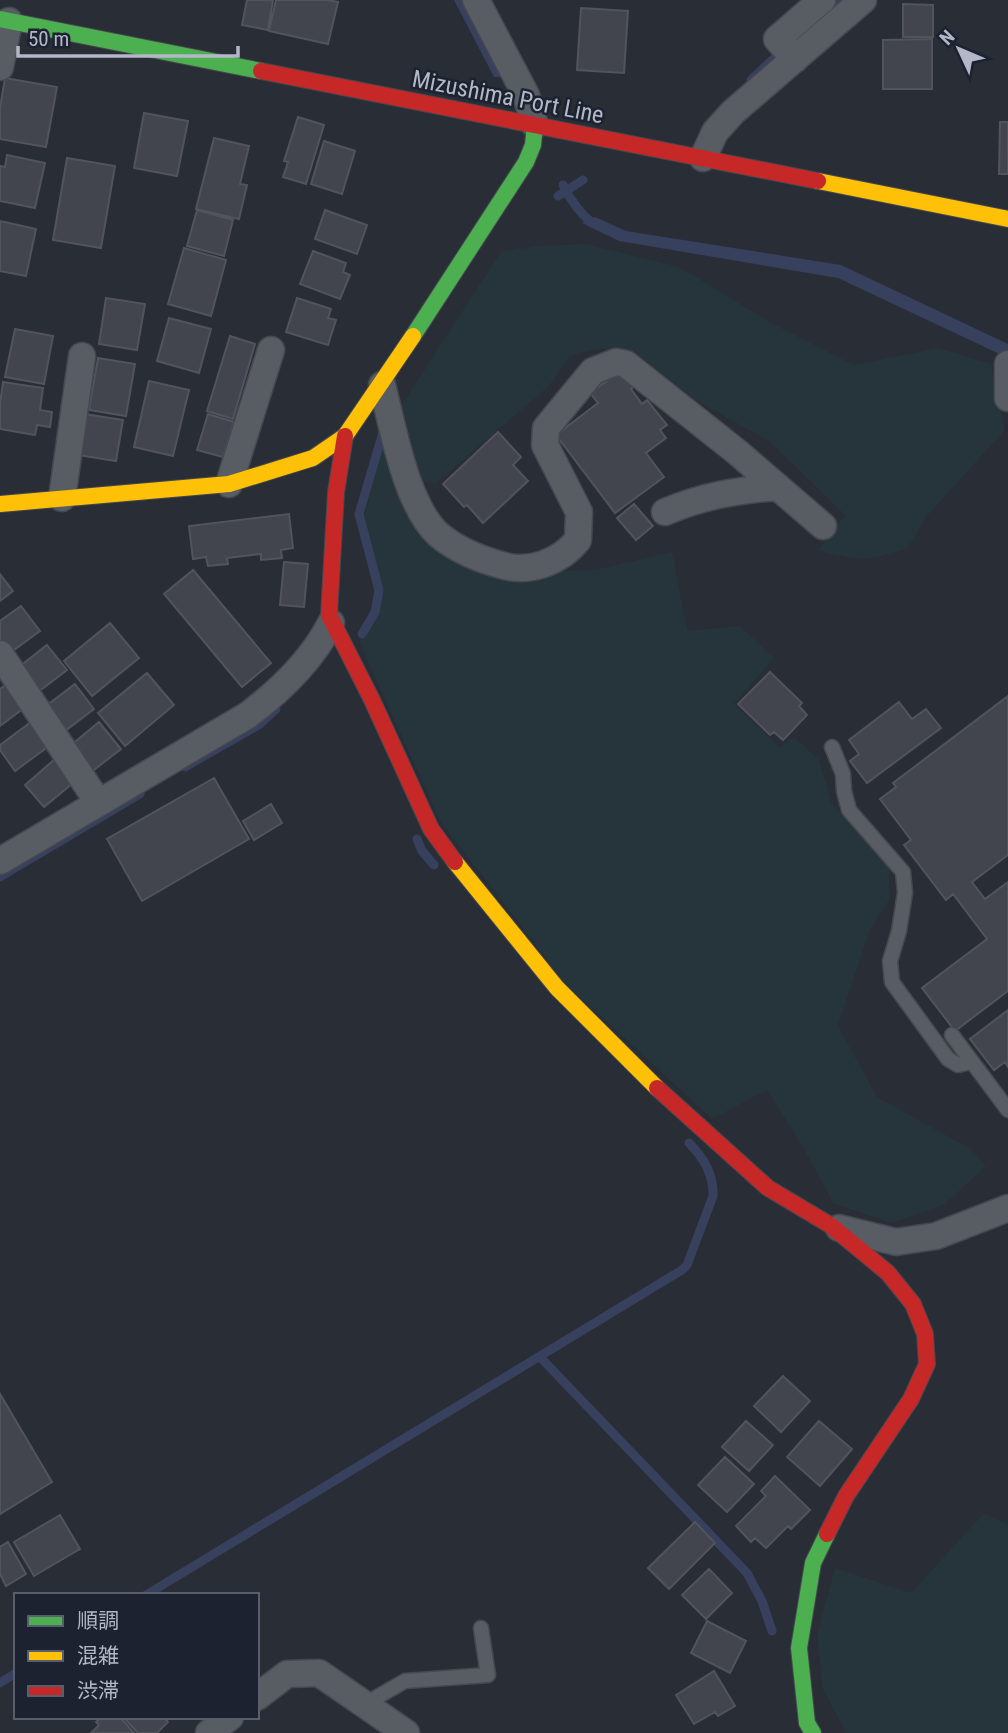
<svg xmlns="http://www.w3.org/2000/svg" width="1008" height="1733" viewBox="0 0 1008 1733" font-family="'Roboto Condensed','Noto Sans JP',sans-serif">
<rect width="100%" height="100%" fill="#292d36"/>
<path fill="#26353b" d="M586,244L679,267L775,325L854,365L938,348L991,364L1005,430L925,518L908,548C865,561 861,562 818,550L845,515L769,441L697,401L635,352L601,348L571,355L549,386L435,484L402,478L406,504L508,573L595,570L672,552L687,631L740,626L774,658L734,704L780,748L794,737L819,760L831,802L889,864V900L870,929L838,1026L877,1097L971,1149L986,1166L945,1204L891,1223L833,1203L803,1147L767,1090L712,1119L565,983L441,822L359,642L378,613L382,590L364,516L390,423L501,252L538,246Z
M984,1513L1008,1525V1733H846L823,1689L817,1635L835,1568L911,1593Z"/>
<path fill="#37415e" d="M454,0H466L507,77H494Z
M595,217L626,231L841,265L1008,344V358L838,278L619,241L582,223Z"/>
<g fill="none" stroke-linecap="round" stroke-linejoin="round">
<path stroke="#37415e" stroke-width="9" d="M824,15L841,0
M751,80L784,49
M563,185C570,199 583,219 598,226
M558,196L583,180
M362,634L375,612L379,590L359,514L384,429
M185,767L260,724L276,709
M417,839L422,851L434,865
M0,877L140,794
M540,1357L747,1573L762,1601L772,1631
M146,1595L682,1270L687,1265L713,1196C714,1175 704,1158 689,1143
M0,1683L16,1673"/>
</g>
<path fill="#42454d" stroke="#51545d" stroke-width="2" d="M247,0H273L268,30L242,25Z
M276,0H328L338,2L328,44L269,31Z
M903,4L933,5V37H903Z
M581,8L628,11L624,73L577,70Z
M932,39V89H883V40Z
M5,78L57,87L46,147L0,139V108Z
M144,113L188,121L177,176L134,168Z
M298,117L324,125L306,184L283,177L288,162L284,161Z
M1000,122H1008V174H999Z
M214,138L249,146L240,184L247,185L239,219L196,209Z
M324,141L355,151L342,194L311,184Z
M7,155L45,163L35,208L0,201V166L5,167Z
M67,158L115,166L101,248L53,240Z
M197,210L233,220L224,256L187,246Z
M325,210L367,225L357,254L315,239Z
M0,221L36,229L26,276L0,271Z
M184,248L226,260L211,316L168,304Z
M313,251L346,263L343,272L350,275L340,299L300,284Z
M106,298L145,304L137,350L99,344Z
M297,298L331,309L328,318L336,320L328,345L286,332Z
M169,318L211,329L199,373L157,361Z
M15,329L53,336L44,384L5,377Z
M230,336L255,344L233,419L207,411Z
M98,358L135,364L126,416L89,410Z
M623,369L635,385L631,389L642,404L647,400L667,425L660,430L666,438L646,453L664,477L615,513L556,435L598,403L590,393Z
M149,381L189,390L173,456L134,447Z
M3,382L43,388L40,410L52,412L50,427L37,425L35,435L0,429V403Z
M85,414L123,420L116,461L78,455Z
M208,414L234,422L223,457L197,450Z
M498,432L521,457L513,465L528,481L483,523L467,505L464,507L443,484Z
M634,504L653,526L636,540L617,518Z
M289,514L293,548L281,550L282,558L261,560V554L227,558L228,564L208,566L206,557L193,559L189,526Z
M284,562L308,564L304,607L280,605Z
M193,570L271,663L242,687L164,594Z
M0,574L13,591L0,601Z
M21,606L40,631L7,655L0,645V621Z
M110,623L139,658L92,696L64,661Z
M47,645L67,670L34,695L15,670Z
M770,672L802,703L799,706L807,715L783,740L774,732L770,735L738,704Z
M147,673L174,705L125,746L98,713Z
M7,684L24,708L0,726V689Z
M75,684L94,709L61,734L42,709Z
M1008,696V855L972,882L985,899L1008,882V991L955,1031L922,988L987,939L953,894L946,900L904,845L911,840L880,799L896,787L893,783Z
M899,702L912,719L926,709L941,728L867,783L850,761L859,754L849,740Z
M31,722L49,746L15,771L0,750V745Z
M99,722L121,749L90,773L69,747Z
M55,759L74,782L44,807L25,785Z
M214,778L249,839L142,901L107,839Z
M271,804L282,823L254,840L243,821Z
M1008,1010V1067L1005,1062L994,1070L970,1039Z
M783,1376L810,1401L781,1432L754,1406Z
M0,1394L52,1482L0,1514Z
M746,1421L773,1445L749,1471L722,1447Z
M819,1421L852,1449L820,1486L787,1457Z
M725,1457L754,1484L727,1512L698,1485Z
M775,1476L810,1510L791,1529L788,1526L766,1548L755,1538L751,1542L736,1526L766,1496L761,1491Z
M60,1515L80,1549L34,1576L14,1542Z
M695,1522L715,1543L669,1589L648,1568Z
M8,1542L26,1574L6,1586L0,1574V1547Z
M709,1569L732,1593L706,1619L682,1595Z
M707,1621L746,1641L730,1673L691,1653Z
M714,1671L735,1706L718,1716L715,1712L694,1724L676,1695Z
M102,1717H120L134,1733H91L99,1725L96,1722Z
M123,1717H164L168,1722L157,1733H138Z"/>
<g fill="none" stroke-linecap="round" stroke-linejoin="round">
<defs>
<path id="lane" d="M832,747L843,774L844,791L849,810L903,872L905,893L899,931L890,961L892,982L948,1059L958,1065L970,1062
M952,1035L1008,1110
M365,1704L405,1681L488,1675L481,1628"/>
<path id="street" d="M476,0L526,95L535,125
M795,59L777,39L822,0
M0,67L9,21
M703,158L715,132L733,112L863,0
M1008,364V398
M382,385C393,427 406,506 439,535C457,550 479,559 501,565C529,574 560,562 578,540L579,512L545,445L546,428L593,371L616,362L626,364L737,452L823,526
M229,484L271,350
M62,498L82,356
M665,512C702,496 738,490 778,487
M0,654L98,802
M0,861L248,715C281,690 312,660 331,623
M839,1228L896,1242L936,1236L1008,1208
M257,1697L287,1674L319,1673L406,1733
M209,1733L230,1717"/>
<path id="fast" d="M0,19L261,71
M413,336L526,162L533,145L535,125
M813,1733L807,1723L799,1648L813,1563L827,1534"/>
<path id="slow" d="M818,181L1008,219
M0,504L229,484L313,458L345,436L413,336
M455,862L557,988L657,1088"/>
<path id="jam" d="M261,71L818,181
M345,436L336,492L329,615L372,700L431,829L455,862
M657,1088L768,1188L830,1225L888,1273L913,1304L925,1334L927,1364L911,1399L846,1496L827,1534"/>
</defs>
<use href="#lane" stroke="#45484f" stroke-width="17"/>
<use href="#street" stroke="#45484f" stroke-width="29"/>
<use href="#fast" stroke="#45484f" stroke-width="18"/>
<use href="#slow" stroke="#45484f" stroke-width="18"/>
<use href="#jam" stroke="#45484f" stroke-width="18"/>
<use href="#lane" stroke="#585c63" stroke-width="14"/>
<use href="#street" stroke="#585c63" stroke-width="26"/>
<use href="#fast" stroke="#4caf50" stroke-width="16"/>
<use href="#slow" stroke="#ffc107" stroke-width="16"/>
<use href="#jam" stroke="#c62828" stroke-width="16"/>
</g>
<g text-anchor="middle" stroke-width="5" stroke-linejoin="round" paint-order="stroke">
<g font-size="24" fill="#b3b7c7" stroke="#1c2230">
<text transform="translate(508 97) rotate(11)" y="8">Mizushima Port Line</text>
</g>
</g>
<rect x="14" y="1593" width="245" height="126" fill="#1c2230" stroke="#585e6c" stroke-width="2"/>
<rect x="28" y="1616" width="35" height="10" fill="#4caf50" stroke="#585e6c" stroke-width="2"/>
<text x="77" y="1628" font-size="21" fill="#b3b7c7">順調</text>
<rect x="28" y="1651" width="35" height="10" fill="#ffc107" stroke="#585e6c" stroke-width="2"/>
<text x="77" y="1663" font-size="21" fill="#b3b7c7">混雑</text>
<rect x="28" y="1686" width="35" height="10" fill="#c62828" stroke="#585e6c" stroke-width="2"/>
<text x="77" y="1698" font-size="21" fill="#b3b7c7">渋滞</text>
<g transform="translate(959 49) rotate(314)" stroke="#1c2230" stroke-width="5" paint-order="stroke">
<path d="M0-5L12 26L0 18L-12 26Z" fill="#b3b7c7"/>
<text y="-10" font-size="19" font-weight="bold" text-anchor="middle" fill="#b3b7c7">N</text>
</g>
<path d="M18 46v10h220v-10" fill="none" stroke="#b3b7c7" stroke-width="3.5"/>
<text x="28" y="46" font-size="21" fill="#b3b7c7" stroke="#1c2230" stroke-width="5" paint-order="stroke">50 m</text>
</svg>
